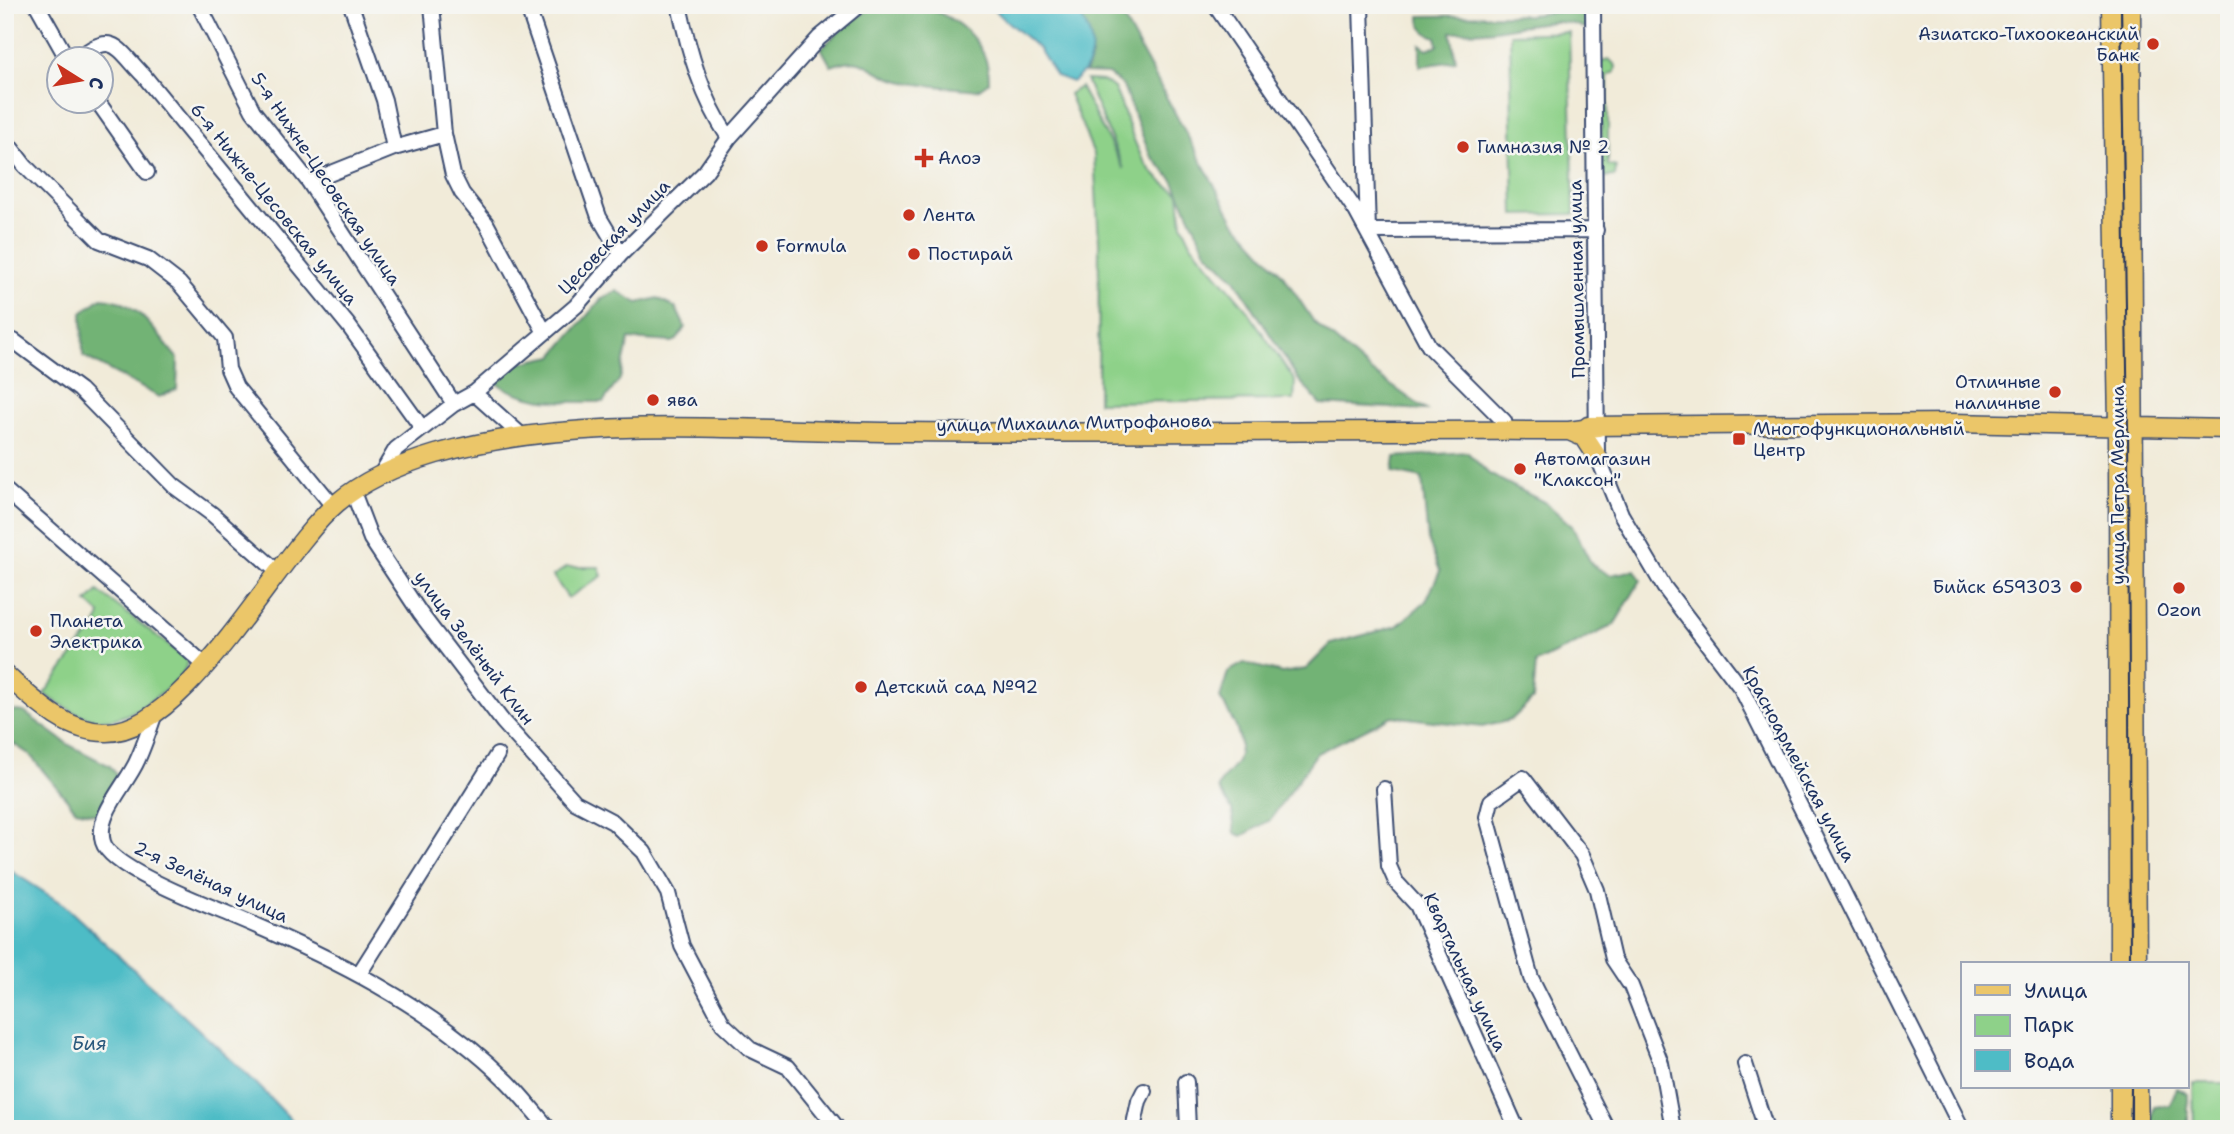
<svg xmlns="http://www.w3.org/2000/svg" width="2234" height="1134" viewBox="0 0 2234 1134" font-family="'Shantell Sans',sans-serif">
<rect width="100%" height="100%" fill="#f6f6f2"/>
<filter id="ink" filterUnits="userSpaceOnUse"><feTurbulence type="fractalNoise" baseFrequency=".0143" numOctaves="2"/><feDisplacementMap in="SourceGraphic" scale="14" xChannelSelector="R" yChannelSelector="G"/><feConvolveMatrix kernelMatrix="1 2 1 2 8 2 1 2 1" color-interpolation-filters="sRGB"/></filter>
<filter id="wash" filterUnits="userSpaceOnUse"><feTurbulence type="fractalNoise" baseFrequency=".00686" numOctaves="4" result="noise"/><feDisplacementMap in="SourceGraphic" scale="28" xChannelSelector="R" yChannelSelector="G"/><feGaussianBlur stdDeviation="1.57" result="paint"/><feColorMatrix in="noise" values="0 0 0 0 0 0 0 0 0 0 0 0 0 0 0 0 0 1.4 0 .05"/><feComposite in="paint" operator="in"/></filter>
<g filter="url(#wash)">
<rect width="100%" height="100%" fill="#f1ebd9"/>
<path fill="#8ed189" stroke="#548074" stroke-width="2" d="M1569,32L1574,214L1514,215L1510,34Z
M1609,59L1616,66L1615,72L1608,76V165L1616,167L1615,176L1602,177L1601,61Z
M1086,80L1103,81L1114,88C1135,132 1133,168 1179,193L1182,224L1192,245L1245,307L1295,381L1294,400L1098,402L1099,242L1094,154L1069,94L1080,87L1124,169Z
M567,567H599L602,576L568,598L553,576Z
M98,591L188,660C184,678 172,685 157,696C110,731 91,725 44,694L98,622L100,614L87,602Z
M2193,1083H2229V1129H2194Z"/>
<path fill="#72b375" stroke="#46716a" stroke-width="2" d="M915,5C952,13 990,40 989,82L978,90C955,87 911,86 891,78C864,67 864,54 831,66L821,48L851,21L875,6Z
M1071,5H1116L1234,221L1283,275L1314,322L1371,371L1426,410L1320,404L1298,379L1235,279L1206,251L1173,180L1150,155L1123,86L1108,74L1085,73L1092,56L1076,11Z
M1570,10L1586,13L1588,25L1584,28C1557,14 1514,29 1485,31C1474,32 1463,31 1451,32L1456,61L1420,66V44L1427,49L1438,45L1436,37C1424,33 1420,28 1420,16L1530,15Z
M617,291L638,303L658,298L676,308L685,327L677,340L672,342L629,339L620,379L603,402C564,402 527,404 495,382L516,364L553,356L602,298Z
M101,298C137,298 156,334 178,359L177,389L159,397L83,356L82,313Z
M1467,452L1489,474L1546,503L1572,526L1592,565L1610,575L1635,570L1641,580L1614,625L1536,663L1533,699L1511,720L1482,727L1392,716L1317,753L1270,820L1242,836L1235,833L1232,810L1218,788C1222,776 1233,771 1237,761C1247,738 1231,717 1220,698L1228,672L1244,663L1282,673L1306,669L1331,644L1397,626L1426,601L1440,571L1428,540L1422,478L1393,472L1395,457Z
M10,710L24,712L69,745L110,766L120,779L102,815L76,810L30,755L5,738V714Z
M2177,1088L2188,1094V1129H2150L2154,1107L2170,1105Z"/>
<path fill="#4ebcc6" stroke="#347692" stroke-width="2" d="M988,5H1071C1094,29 1102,61 1072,82L1056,76L1039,49Z
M5,867L64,905L253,1080L300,1129H5Z"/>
</g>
<g filter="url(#ink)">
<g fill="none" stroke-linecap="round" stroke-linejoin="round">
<defs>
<path id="minor" d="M37,5L68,60
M199,5L253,111L309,182L454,404
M351,5L384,100L394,148
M432,5L444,134L453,175L462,193L486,223L544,331
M527,5L599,217L621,254
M679,5C689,52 702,98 729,138
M1215,5L1356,211L1429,346L1504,421L1506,430
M1361,5L1368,231L1596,230
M1593,5L1597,455L1621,514L1664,587L1741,688L1962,1129
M76,60C113,30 115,46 144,76L348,325L422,428
M98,102L147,172
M5,140L25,166L99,240L148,259L179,283L225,338L228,369L236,387L333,506
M309,182L394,148L444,134
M14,341L80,390L174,486L212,514L279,573
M474,393L522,436
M380,476L396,449L454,404L474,393L576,306L621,254L705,172L729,138L819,38L859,5
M5,490L205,665
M353,492L371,539L420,613L503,722L575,802L613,822L644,852L668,893L682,946L723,1024L750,1049L788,1067L838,1129
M154,716C149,731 144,746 137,761C127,784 95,815 103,842C111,869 204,904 231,915C329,956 430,1005 507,1081C522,1096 535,1113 549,1129
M1384,789L1389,866L1396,882L1417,905L1517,1129
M359,974L497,755
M1745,1064L1766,1129
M1186,1082L1188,1129
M1133,1129L1139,1101L1144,1091
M1607,1129L1531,978L1487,817L1491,801L1523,778L1582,855L1597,890L1613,959L1631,986L1661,1063L1673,1129"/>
<path id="major" d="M2111,5L2118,427L2119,964
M2131,5L2137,964
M1588,426L1953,423L2229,429
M1569,431L1585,438L1598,458
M5,674C34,700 65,732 106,732C186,733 278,553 337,503C365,479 402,464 436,454C582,412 753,432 903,432C1125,434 1347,430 1569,431L1598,427
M2120,1087V1129
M2138,1087L2139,1129"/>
</defs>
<use href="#minor" stroke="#3b4b70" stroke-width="18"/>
<use href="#major" stroke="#3b4b70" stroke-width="21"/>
<use href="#minor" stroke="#fff" stroke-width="14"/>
<use href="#major" stroke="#ebc669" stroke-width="18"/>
<path stroke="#1b2f5e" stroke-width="2" d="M2121,5L2128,428L2130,964
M2131,1087V1129"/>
</g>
</g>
<g fill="#c8321e" stroke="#f6f6f2" stroke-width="2.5">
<circle cx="2153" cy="44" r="7"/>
<circle cx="1463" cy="147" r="7"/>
<path d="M920.5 147.5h7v7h7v7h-7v7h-7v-7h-7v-7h7z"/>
<circle cx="909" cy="215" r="7"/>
<circle cx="762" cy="246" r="7"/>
<circle cx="914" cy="254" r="7"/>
<circle cx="2055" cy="392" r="7"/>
<circle cx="653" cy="400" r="7"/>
<rect x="1732" y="432" width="14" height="14" rx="3.5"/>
<circle cx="1520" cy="469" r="7"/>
<circle cx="2076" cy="587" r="7"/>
<circle cx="2179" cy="588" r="7"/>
<circle cx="36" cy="631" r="7"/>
<circle cx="861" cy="687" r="7"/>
</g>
<g text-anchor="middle" stroke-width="5" stroke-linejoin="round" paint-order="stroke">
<g font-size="18" fill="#1b2f5e" stroke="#f6f6f2" text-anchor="start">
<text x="2139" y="40" text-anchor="end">Азиатско-Тихоокеанский<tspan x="2139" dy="21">Банк</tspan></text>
<text x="1477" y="153">Гимназия № 2</text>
<text x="938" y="164">Алоэ</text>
<text x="923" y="221">Лента</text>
<text x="776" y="252">Formula</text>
<text x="928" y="260">Постирай</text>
<text x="2041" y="388" text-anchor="end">Отличные<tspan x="2041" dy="21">наличные</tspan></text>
<text x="667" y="406">ява</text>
<text x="1753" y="435">Многофункциональный<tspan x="1753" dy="21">Центр</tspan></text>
<text x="1534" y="465">Автомагазин<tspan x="1534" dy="21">"Клаксон"</tspan></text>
<text x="2062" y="593" text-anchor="end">Бийск 659303</text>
<text x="2179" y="616" text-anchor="middle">Ozon</text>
<text x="50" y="627">Планета<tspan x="50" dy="21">Электрика</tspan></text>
<text x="875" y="693">Детский сад №92</text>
</g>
<g font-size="18" fill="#1b2f5e" stroke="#f6f6f2">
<text transform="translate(326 179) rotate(56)" y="6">5-я Нижне-Цесовская улица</text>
<text transform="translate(274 204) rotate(51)" y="6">6-я Нижне-Цесовская улица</text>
<text transform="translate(614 237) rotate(-46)" y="6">Цесовская улица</text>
<text transform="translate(1577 279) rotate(-91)" y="6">Промышленная улица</text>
<text transform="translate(1074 423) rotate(-1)" y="6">улица Михаила Митрофанова</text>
<text transform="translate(2118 485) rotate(-90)" y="6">улица Петра Мерлина</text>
<text transform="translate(474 648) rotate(53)" y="6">улица Зелёный Клин</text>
<text transform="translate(1799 764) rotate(62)" y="6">Красноармейская улица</text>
<text transform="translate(211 882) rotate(25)" y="6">2-я Зелёная улица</text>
<text transform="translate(1465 972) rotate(65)" y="6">Квартальная улица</text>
</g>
<g font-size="19" font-style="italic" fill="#2a597d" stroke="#f6f6f2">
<text x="89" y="1050">Бия</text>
</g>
</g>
<rect width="2234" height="1134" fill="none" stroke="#f6f6f2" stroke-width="28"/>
<rect x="1961" y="962" width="228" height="126" fill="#f6f6f2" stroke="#9ea6b7" stroke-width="2"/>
<rect x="1975" y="985" width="35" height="10" fill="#ebc669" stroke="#9ea6b7" stroke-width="2"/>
<text x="2024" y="998" font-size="21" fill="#1b2f5e">Улица</text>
<rect x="1975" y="1015" width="35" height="21" fill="#8ed189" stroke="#9ea6b7" stroke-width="2"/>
<text x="2024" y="1032" font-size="21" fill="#1b2f5e">Парк</text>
<rect x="1975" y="1050" width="35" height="21" fill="#4ebcc6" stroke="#9ea6b7" stroke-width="2"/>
<text x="2024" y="1068" font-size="21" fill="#1b2f5e">Вода</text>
<g transform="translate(80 80) rotate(101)"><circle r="33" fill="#f6f6f2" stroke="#9ea6b7" stroke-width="2"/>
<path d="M0-5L12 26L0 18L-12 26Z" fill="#c8321e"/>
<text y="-10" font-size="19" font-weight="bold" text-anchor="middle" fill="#1b2f5e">С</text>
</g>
</svg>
